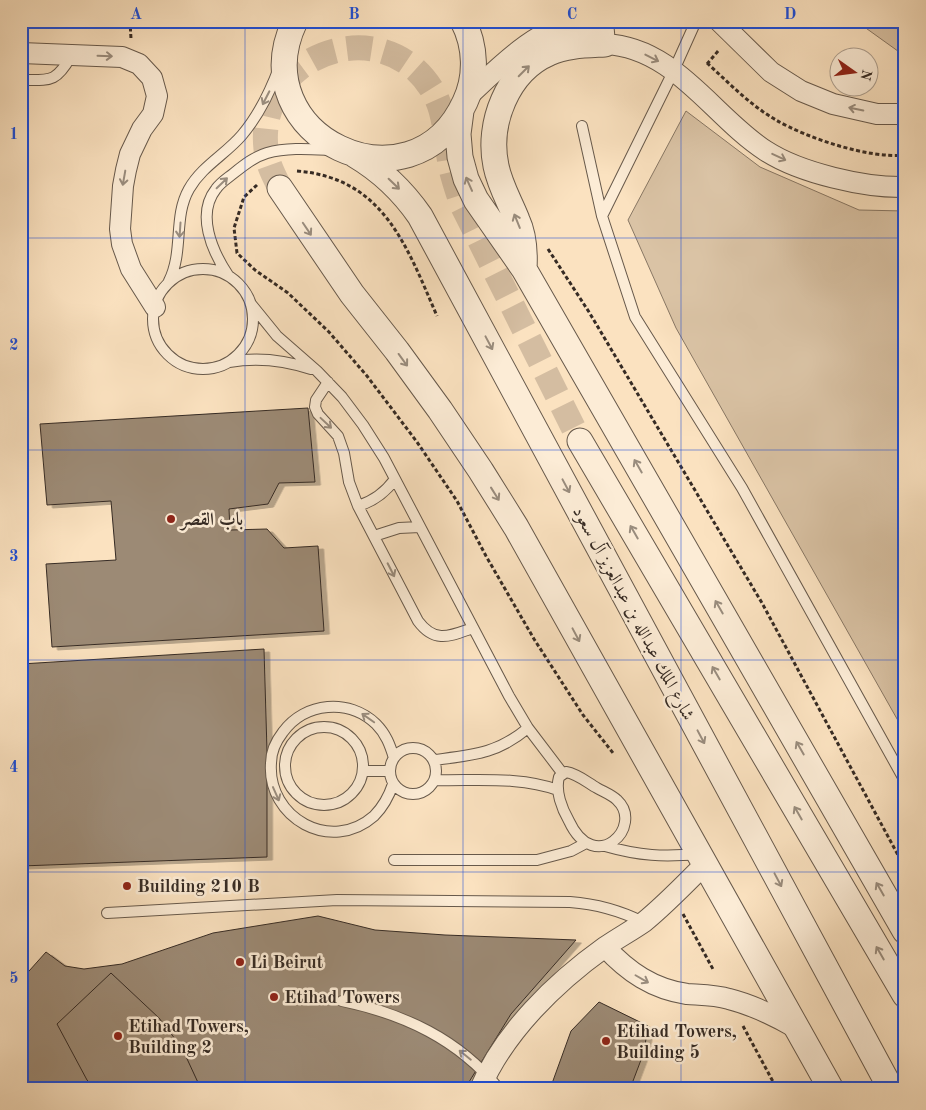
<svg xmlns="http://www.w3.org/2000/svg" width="926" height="1110" viewBox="0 0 926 1110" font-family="'Old Standard TT',Amiri,serif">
<defs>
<filter id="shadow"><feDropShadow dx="5.5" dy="3" stdDeviation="0" flood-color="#0004"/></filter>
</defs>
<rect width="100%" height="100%" fill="#fbe2c0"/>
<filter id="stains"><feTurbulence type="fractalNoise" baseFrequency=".004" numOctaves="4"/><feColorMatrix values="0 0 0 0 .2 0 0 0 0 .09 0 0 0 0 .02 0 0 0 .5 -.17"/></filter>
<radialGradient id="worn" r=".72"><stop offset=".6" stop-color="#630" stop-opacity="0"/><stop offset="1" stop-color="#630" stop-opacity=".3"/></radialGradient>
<path fill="#dac3a5" stroke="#887764" d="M856,21H905V54H902Z
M686,111L760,167L859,210L905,211V733L676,328L628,220Z"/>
<path fill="#9c8a75" stroke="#362b24" filter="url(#shadow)" d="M308,408L315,482L279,483L268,504L229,509L230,530L267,529L284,548L318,546L324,631L52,647L46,564L116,560L111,501L47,505L40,424Z
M264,649L267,751V857L21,866V664Z
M318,916L375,930L445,935L576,940L511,1014L469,1082L467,1089H21V980L46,952L65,966L84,969L122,964L213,933Z
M111,973L159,1018L182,1048L201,1089H95L87,1080L57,1024Z
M599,1002L648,1026L644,1052L633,1081L628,1089H550L571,1031Z"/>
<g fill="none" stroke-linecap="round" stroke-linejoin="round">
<path stroke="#d4bda1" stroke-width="25" stroke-dasharray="25 12" stroke-linecap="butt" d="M280,188C274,176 267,163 266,149C255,52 388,7 435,95C445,114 445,136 449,157C451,173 457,189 462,205L580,441"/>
<defs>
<path id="service" d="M21,80C50,80 56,83 71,56
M582,126L602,216L635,317L742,488L905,781
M602,216L674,70L696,21
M153 319a50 50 0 1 1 100 0a50 50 0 1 1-100 0Z
M228,275C212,251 196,214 216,189C221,182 228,178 234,173C244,165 254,157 267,153C287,147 311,149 332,150
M169,281C184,251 173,217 189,189C202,166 226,154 242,135C259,115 270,92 279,68
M251,304L277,336L317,371L342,397L363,425L384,458L509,696L528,728L563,774
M229,362C257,357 284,360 311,369
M328,382L316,400L315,407L318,414L338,436L344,453L349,482L358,506L418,621C435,644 450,636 473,628
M358,506C374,501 385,493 395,479
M374,536L399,528L420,527
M285 766a39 39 0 1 1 78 0a39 39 0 1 1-78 0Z
M390 771a23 23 0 1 1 46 0a23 23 0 1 1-46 0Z
M434,760C473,755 497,754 528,728
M363,771H389
M566,772C578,774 588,783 597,788C604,792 612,795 617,800C645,826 595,877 569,821C562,809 555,791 559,777Z
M435,780C476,781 520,776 558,790
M393,784C389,796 383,807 374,816C331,854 267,818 271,763C271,752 276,741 283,732C305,702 349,698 376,724C386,734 390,745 394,758
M605,846C640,856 663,857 699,854
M394,860H537L571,851L586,843
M107,913L337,900L570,902C596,904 619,910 643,922
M342,1001C404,1014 458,1039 499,1089"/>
<path id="minor" d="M603,21L605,44C675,47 713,117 766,151C800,173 865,188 905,187
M719,21L771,72L801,91L833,104L877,114H905
M21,53L122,57L139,64L152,78L157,96L153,114L142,129L130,154L126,170L123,186L120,229L122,244L131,269L155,307
M468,96C489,77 534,31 562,28C577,25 587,32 604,27
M605,947C628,972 653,989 687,994C701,995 716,995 729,999C753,1005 775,1016 796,1028
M480,1089C504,1032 556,982 605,947C618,938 631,931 644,922C666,904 685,884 705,864"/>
<path id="tertiary" d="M295,21C240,136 412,218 465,102C477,77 476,46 463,21
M461,111L458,134L460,157L466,179L476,200L524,269L905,931
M355,155C382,171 402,190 420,216L891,1089
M280,188L352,294L397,351L440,410L481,471L516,527L831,1089
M524,269C525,252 524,235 517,220C510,202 500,186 496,166C487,124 507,71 549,53C566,45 587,45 605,44
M580,441L905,995"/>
</defs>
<use href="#service" stroke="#67594b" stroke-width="12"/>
<use href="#minor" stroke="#67594b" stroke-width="22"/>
<use href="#tertiary" stroke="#67594b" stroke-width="27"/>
<path stroke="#362b24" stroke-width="3" stroke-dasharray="4 2.5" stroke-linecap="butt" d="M130,21L131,39
M707,63C729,83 750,105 776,120C807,138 869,159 905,155
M707,64L719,50
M297,171C384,178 407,247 437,316
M257,185L244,197L234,228L237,253L255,270L288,293L329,332L367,376L417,442L457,501L486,556L534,639L583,715L613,753
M548,249L589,312L762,603L905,868
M683,914L714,971
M743,1026L777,1089"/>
<use href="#service" stroke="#fcecd6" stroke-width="10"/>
<use href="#minor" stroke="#fcecd6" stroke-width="20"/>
<use href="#tertiary" stroke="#fcecd6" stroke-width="25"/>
</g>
<defs><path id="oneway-shaft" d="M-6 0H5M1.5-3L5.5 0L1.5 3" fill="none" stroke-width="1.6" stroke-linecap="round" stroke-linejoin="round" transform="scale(1.25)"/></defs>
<g stroke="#998c7d">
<use href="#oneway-shaft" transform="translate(105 56) rotate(2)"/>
<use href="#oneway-shaft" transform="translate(652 58) rotate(27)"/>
<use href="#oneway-shaft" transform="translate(524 71) rotate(-45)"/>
<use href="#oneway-shaft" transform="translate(266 98) rotate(117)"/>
<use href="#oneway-shaft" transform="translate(856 109) rotate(-168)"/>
<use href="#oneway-shaft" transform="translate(779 157) rotate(25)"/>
<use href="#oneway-shaft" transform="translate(124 178) rotate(100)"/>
<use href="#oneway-shaft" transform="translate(222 183) rotate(-44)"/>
<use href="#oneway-shaft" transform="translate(394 184) rotate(44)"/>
<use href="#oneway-shaft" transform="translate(469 184) rotate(-114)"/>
<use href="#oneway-shaft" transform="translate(517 221) rotate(-112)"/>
<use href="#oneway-shaft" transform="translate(307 229) rotate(56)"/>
<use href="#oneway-shaft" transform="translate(180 230) rotate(94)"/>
<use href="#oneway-shaft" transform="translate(489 343) rotate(62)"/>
<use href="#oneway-shaft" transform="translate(403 360) rotate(54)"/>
<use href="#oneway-shaft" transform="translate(326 423) rotate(43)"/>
<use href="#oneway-shaft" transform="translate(638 466) rotate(-120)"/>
<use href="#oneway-shaft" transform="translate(566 486) rotate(62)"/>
<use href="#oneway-shaft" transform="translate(495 494) rotate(58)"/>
<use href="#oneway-shaft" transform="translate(634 532) rotate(-120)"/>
<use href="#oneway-shaft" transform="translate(391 570) rotate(63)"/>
<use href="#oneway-shaft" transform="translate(719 607) rotate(-120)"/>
<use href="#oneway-shaft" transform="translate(576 635) rotate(62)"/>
<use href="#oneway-shaft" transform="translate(716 673) rotate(-120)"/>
<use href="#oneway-shaft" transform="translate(368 718) rotate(-145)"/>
<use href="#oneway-shaft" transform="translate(701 737) rotate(62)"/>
<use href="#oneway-shaft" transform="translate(800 748) rotate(-120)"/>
<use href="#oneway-shaft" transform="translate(276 794) rotate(66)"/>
<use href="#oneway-shaft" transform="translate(798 813) rotate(-120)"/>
<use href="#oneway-shaft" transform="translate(778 880) rotate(62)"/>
<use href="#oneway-shaft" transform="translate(880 889) rotate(-120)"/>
<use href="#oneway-shaft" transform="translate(880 953) rotate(-120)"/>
<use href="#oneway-shaft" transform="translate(642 979) rotate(30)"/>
<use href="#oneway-shaft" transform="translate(465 1055) rotate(-141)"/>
</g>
<path fill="none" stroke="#1d4ed8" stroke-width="1" stroke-opacity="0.55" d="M245,21V1089M463,21V1089M681,21V1089M21,238H905M21,450H905M21,660H905M21,872H905"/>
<g fill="#8f2418" stroke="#fcecd6" stroke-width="2">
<circle cx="171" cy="519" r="5"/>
<circle cx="127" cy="886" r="5"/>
<circle cx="240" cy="962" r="5"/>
<circle cx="274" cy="997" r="5"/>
<circle cx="118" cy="1036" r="5"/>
<circle cx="606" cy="1041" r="5"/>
</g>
<g text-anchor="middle" stroke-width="5" stroke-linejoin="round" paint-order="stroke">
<g font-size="18" font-weight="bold" fill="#362b24" stroke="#fcecd6" text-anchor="start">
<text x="181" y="525">باب القصر</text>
<text x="137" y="892">Building 210 B</text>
<text x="250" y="968">Li Beirut</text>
<text x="284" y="1003">Etihad Towers</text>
<text x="128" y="1032">Etihad Towers,<tspan x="128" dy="21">Building 2</tspan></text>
<text x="616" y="1037">Etihad Towers,<tspan x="616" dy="21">Building 5</tspan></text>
</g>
<g font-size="18" fill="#362b24" stroke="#fcecd6">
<text transform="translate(634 613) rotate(62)" y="6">شارع الملك عبدالله بن عبدالعزيز آل سعود</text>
</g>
</g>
<rect width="926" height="1110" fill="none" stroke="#fbe2c0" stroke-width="55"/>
<g transform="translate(854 72) rotate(104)"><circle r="24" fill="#fcecd6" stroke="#ad9f8f"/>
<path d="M0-4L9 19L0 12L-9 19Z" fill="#8f2418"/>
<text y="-8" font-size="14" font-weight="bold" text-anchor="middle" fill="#362b24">N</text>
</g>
<rect x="28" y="28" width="870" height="1054" fill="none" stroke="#1d4ed8" stroke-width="2"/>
<g font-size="16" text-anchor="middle" font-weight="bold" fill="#1d4ed8">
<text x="136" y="19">A</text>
<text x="354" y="19">B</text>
<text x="572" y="19">C</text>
<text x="790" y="19">D</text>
<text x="14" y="139">1</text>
<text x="14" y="350">2</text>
<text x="14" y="561">3</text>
<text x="14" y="772">4</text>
<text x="14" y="983">5</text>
</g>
<rect width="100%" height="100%" filter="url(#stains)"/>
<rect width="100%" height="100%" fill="url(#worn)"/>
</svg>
